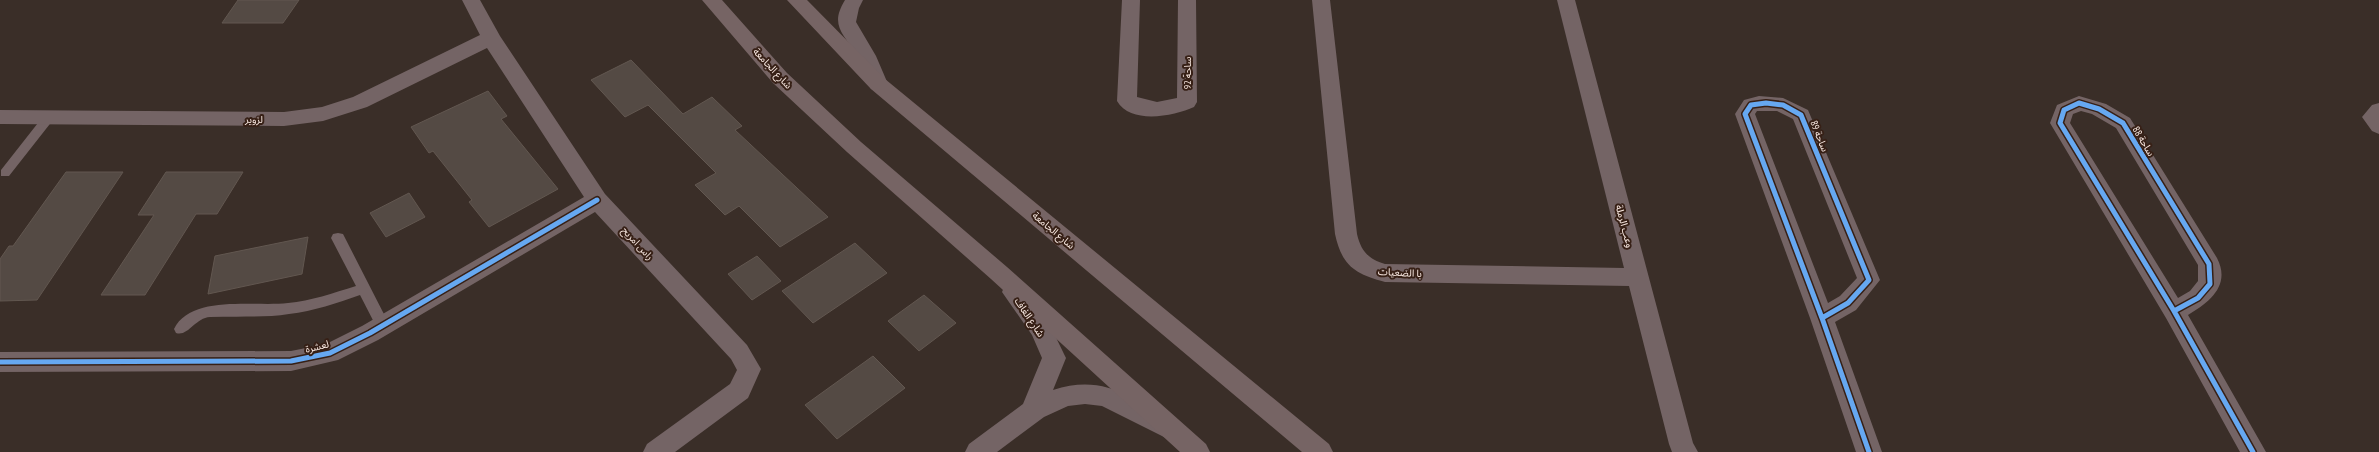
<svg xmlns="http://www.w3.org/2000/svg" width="2379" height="452" viewBox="0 0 2379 452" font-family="'PT Sans Narrow','Noto Sans Arabic',sans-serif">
<rect width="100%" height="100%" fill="#3a2e28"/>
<path fill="#544a44" stroke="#625750" d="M238,0H299L283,23H222Z
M631,60L683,114L712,97L742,126L735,130L828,217L780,247L739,206L725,215L695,185L716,173L648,105L625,117L591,80Z
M488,91L507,116L501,119L558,189L489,227L469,202L472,200L433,151L429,153L411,127Z
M66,172H123L37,300L0,301V259L9,246H13Z
M166,172H243L217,214H196L145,295H101L154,215H138Z
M409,193L425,217L386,237L370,213Z
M308,237L302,274L208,294L215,256Z
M855,243L887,273L813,323L782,291Z
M757,256L781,281L752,300L728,274Z
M924,295L956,323L919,351L888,321Z
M873,356L905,388L837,439L805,405Z"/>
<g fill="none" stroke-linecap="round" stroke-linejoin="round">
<path fill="#746465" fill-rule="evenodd" d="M49,113L55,117L53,120L9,176H1V170L45,114Z
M338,233L343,234L388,322L390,326L388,330L383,332L378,330L360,295C337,303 314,311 289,314C264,318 236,316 210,317C195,318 188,337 176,333L174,329C191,294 255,307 288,303C311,301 333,293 356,286L331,238L333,234Z"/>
<path fill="#746465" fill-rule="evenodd" d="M462,0H480L500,36L605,194L747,345L761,369L748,398L675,452H643L647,444L730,384L737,370L731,359L595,212L378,340L338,360L291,371L0,372V352L291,351L326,344L362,326L584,197L487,48L367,107L323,121L284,126L0,124V110L284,112L322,107L353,97L480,35Z
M845,0H863L859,8L856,22L876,56L888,84L885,89L878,91L871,89C865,78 862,66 856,55C844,33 829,26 845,0Z
M1122,0H1140L1137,97L1157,102L1177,98L1178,0H1196L1197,102L1194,107C1174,116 1131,125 1117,101Z
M1312,0H1330L1357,234C1361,251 1368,259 1385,264L1624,268L1557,0H1575L1693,443L1698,452H1672L1669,444L1629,286L1385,282C1355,274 1342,266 1335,234Z
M1759,96L1783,98L1808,110L1880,280L1856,310L1835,322L1882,452H1856L1810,318L1735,114L1744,100ZM1757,111H1777L1793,119L1857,278L1840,296L1828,303L1755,114Z
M2079,96L2106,104L2130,118L2217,258C2231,285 2210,302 2188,315L2266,452H2240L2166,318L2050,123L2057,105ZM2081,111L2092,114L2116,128L2198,265V281L2190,291L2178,298L2070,123L2073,114Z
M2379,103V134L2372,131L2362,117L2372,105Z
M1013,283C1035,290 1056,337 1066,358L1053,390C1103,373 1132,398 1175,419L1178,427L1175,435L1166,438L1102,406L1085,404L1068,406L1044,417L997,452H965L969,444L1023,404L1042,358L1032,335L1002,292L1005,285Z"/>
<path fill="#766464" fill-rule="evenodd" d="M702,0H722L787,73L861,142L1007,267L1206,444L1210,452H1180L991,279L847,152L773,83Z
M787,0H807L885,79L1329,444L1333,452H1302L871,89Z"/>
<defs>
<path id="cycleway" d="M1766,103L1783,105L1801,115L1869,280L1848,303L1822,318L1745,114L1751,105Z
M2079,103L2099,109L2123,123L2209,264L2210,284L2198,298L2174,311L2060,123L2064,110Z
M2174,311L2253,452
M1822,318L1869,452
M0,362L291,361L330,353L370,333L597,200"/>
</defs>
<use href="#cycleway" stroke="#372016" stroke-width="8"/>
<use href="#cycleway" stroke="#66a8f1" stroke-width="5"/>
</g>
<g text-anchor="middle" stroke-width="4" stroke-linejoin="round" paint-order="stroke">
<g font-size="10" fill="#fbebe4" stroke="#372016">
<text transform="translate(773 68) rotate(47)" y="4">شارع الجامعة</text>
<text transform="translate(1187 73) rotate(-90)" y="4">ساحة 92</text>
<text transform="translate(254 119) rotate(1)" y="4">لزوير</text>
<text transform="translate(1820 136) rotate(68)" y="4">ساحة 89</text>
<text transform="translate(2144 141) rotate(59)" y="4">ساحة 88</text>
<text transform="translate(1625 226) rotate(75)" y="4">وعب الرملة</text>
<text transform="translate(1054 230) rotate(40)" y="4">شارع الجامعة</text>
<text transform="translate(638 243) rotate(47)" y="4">راس امريح</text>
<text transform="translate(1400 272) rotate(3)" y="4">با الضعيات</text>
<text transform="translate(1030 317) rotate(56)" y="4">شارع الغاف</text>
<text transform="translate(317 346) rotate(-14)" y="4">لعشرة</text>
</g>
</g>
</svg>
